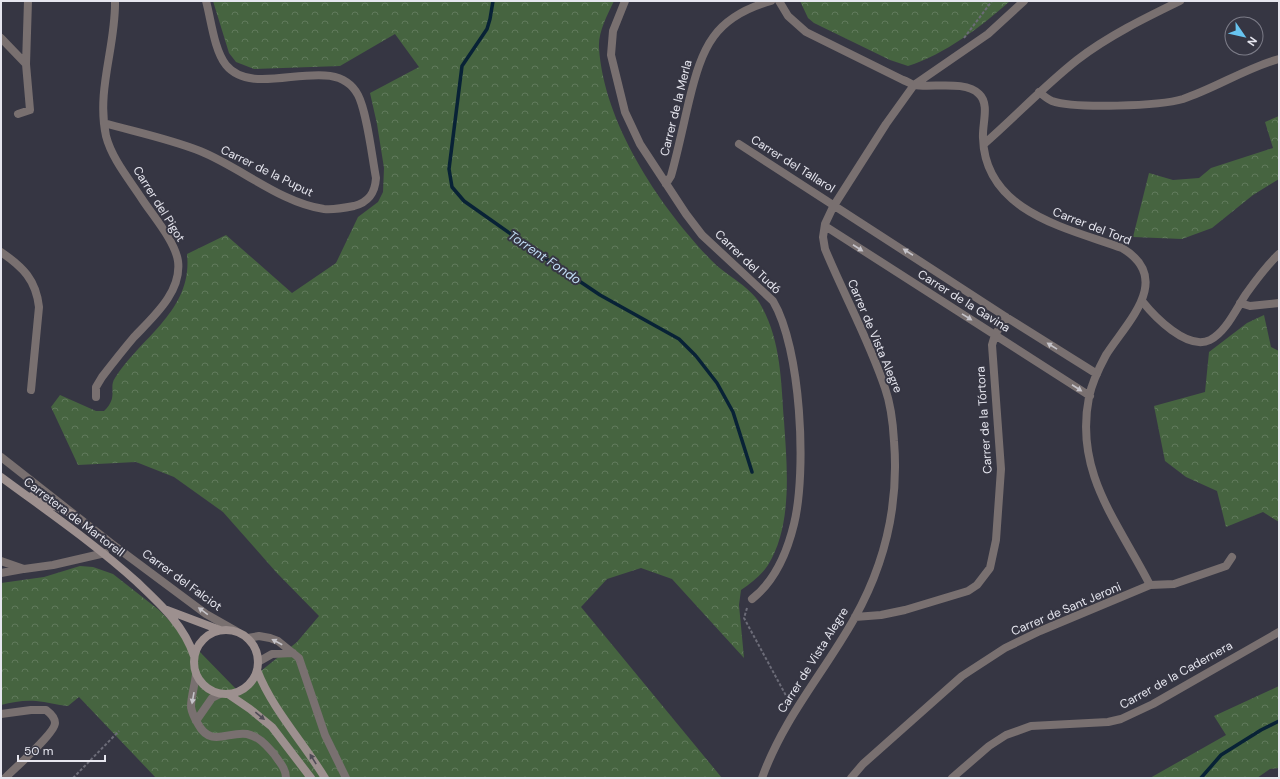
<svg xmlns="http://www.w3.org/2000/svg" width="1280" height="779" viewBox="0 0 1280 779" font-family="'DM Sans',sans-serif">
<defs>
<pattern id="forest-crowns" width="20" height="18" patternUnits="userSpaceOnUse"><rect width="20" height="18" fill="#466440"/><path d="M2 6a3 3 0 1 1 6 0M12 15a3 3 0 1 1 6 0" fill="none" stroke="#617a5c"/></pattern>
</defs>
<rect width="100%" height="100%" fill="#363643"/>
<path fill="url(#forest-crowns)" d="M213,1H614C607,16 598,32 599,48C604,124 660,207 711,260C724,274 749,286 759,302C781,338 781,380 784,421C787,466 793,525 768,565C761,576 751,583 741,590L739,605L744,658L672,579L641,568L607,579L581,607L722,778H156L79,697L68,706C57,705 47,702 36,701C24,700 13,702 1,705V583L44,577L80,566L93,567L113,574L159,610L237,690L297,642L319,616L276,572L223,512L174,477L136,462L78,465L51,407L60,395L96,411H104C119,397 108,388 115,378C142,336 193,310 187,254L226,235L292,293L336,263L358,217L378,202L383,192L384,168L377,124L370,93L419,67L395,34L340,66L254,69L236,62L229,53Z
M800,1H1010C982,26 944,55 908,66L890,60L814,23L808,18Z
M1279,116V179L1253,195L1212,228L1182,239L1133,237L1149,173L1173,180L1199,178L1211,168L1273,148L1265,122Z
M1264,315L1271,347L1279,351V522L1263,512L1226,527L1217,491L1186,477L1165,461L1154,406L1205,392L1209,352L1247,323Z
M1279,686V768L1270,769L1257,778H1150L1226,735L1214,716Z"/>
<g fill="none" stroke-linecap="round" stroke-linejoin="round">
<path stroke="#082236" stroke-width="3.5" d="M493,1L490,19L487,29L462,66L449,169L452,187L464,201L542,256L600,295L679,339L696,356L717,383L733,412L752,472
M1201,778L1221,755L1261,730L1279,721"/>
<path stroke="#6c6c78" stroke-width="2" stroke-dasharray="3 2" stroke-linecap="butt" d="M964,38L992,1
M747,608L744,618L790,703
M73,778L119,731"/>
<path stroke="#797070" stroke-width="8" d="M625,1L613,31L611,55L625,112L640,144L686,214L702,235L773,301C801,348 807,471 794,524C787,553 775,581 752,599
M779,1L788,16L806,32L903,80C907,81 911,84 914,85C932,88 966,80 979,94C990,104 982,124 983,138C985,212 1067,228 1122,248C1174,279 1127,322 1106,355C1099,368 1092,382 1089,397C1074,473 1118,522 1150,585
M1,38L26,64L30,110L18,114
M26,64L28,1
M1039,92C1043,95 1047,99 1052,101C1074,109 1160,106 1183,99C1216,88 1246,68 1279,59
M104,123C136,132 170,139 200,151C240,167 281,203 324,209C334,210 344,208 354,206C369,202 375,193 376,178C372,157 367,112 358,95C334,49 256,102 226,65C214,50 211,19 206,1
M739,144L1006,317L1097,374
M984,144C1015,117 1044,86 1077,60C1108,36 1145,18 1180,1
M666,184L671,176C678,151 683,126 689,101C702,47 714,17 771,1
M825,226L1090,396
M1,252C23,267 36,280 39,307L31,390
M1142,301C1154,316 1187,351 1210,340C1226,332 1236,309 1246,294C1256,280 1266,266 1279,254
M1240,303L1250,306L1279,303
M96,397V387L102,377C112,364 123,350 134,337C153,317 182,292 178,261C175,241 153,216 142,199C129,179 112,159 106,136C96,90 116,46 115,1
M1,457L112,544L206,614L236,631
M1,561L24,569L53,565L105,553
M1,573L23,569
M855,617L881,615L905,610L968,591L977,585L990,568L996,540L1001,469L992,345L995,335L1006,317
M248,638L259,636L270,638L278,641L299,658L325,735L346,778
M258,662L272,654L293,653
M196,674C195,685 191,696 191,707C192,713 195,719 198,724C211,748 228,731 247,734C260,737 266,745 274,754C279,762 286,768 286,778
M1,714L31,710H46C50,713 55,717 55,723C55,733 15,768 5,778
M196,721L212,698L220,694
M762,778C784,717 823,674 854,619C885,564 899,503 894,441C893,423 891,405 885,388C869,340 844,295 825,249L823,237L825,224L833,207L886,124L914,85L988,34L1024,1
M851,778L863,764L962,676L1005,648L1040,631L1150,585L1174,584L1226,566L1232,557
M952,778L989,746L1006,735L1031,726L1108,722L1121,719L1153,704L1279,632"/>
<path stroke="#9d908f" stroke-width="8" d="M1,477C47,511 94,543 137,582C160,604 184,625 194,656
M32,496L72,514
M167,610L220,630
M194 662a32 32 0 1 1 64 0a32 32 0 1 1-64 0Z
M257,670C272,709 303,742 325,778
M228,694L250,709L272,727L311,778"/>
</g>
<defs><path id="oneway-solid" d="M-6-.8H1V-3.2L6.5 0L1 3.2V.8H-6Z"/></defs>
<g fill="#c5c3c9">
<use href="#oneway-solid" transform="translate(858 248) rotate(33)"/>
<use href="#oneway-solid" transform="translate(908 252) rotate(-147)"/>
<use href="#oneway-solid" transform="translate(967 317) rotate(32)"/>
<use href="#oneway-solid" transform="translate(1052 346) rotate(-148)"/>
<use href="#oneway-solid" transform="translate(1077 388) rotate(33)"/>
<use href="#oneway-solid" transform="translate(203 611) rotate(-144)"/>
<use href="#oneway-solid" transform="translate(277 642) rotate(-152)"/>
<use href="#oneway-solid" transform="translate(193 698) rotate(100)"/>
</g>
<g fill="#504c56">
<use href="#oneway-solid" transform="translate(260 716) rotate(39)"/>
<use href="#oneway-solid" transform="translate(313 759) rotate(-122)"/>
</g>
<g text-anchor="middle" stroke-width="4" stroke-linejoin="round" paint-order="stroke">
<g font-size="12" fill="#e6e6ef" stroke="#363643">
<text transform="translate(676 108) rotate(-76)" y="4">Carrer de la Merla</text>
<text transform="translate(793 164) rotate(32)" y="4">Carrer del Tallarol</text>
<text transform="translate(267 171) rotate(26)" y="4">Carrer de la Puput</text>
<text transform="translate(159 204) rotate(58)" y="4">Carrer del Pigot</text>
<text transform="translate(1092 226) rotate(21)" y="4">Carrer del Tord</text>
<text transform="translate(748 262) rotate(44)" y="4">Carrer del Tudó</text>
<text transform="translate(964 301) rotate(32)" y="4">Carrer de la Gavina</text>
<text transform="translate(875 336) rotate(67)" y="4">Carrer de Vista Alegre</text>
<text transform="translate(984 420) rotate(-94)" y="4">Carrer de la Tórtora</text>
<text transform="translate(74 517) rotate(37)" y="4">Carretera de Martorell</text>
<text transform="translate(182 580) rotate(36)" y="4">Carrer del Falciot</text>
<text transform="translate(1066 609) rotate(-23)" y="4">Carrer de Sant Jeroni</text>
<text transform="translate(813 660) rotate(-58)" y="4">Carrer de Vista Alegre</text>
<text transform="translate(1176 675) rotate(-29)" y="4">Carrer de la Cadernera</text>
</g>
<g font-size="13" font-style="italic" fill="#c2def6" stroke="#363643">
<text transform="translate(545 257) rotate(34)" y="5">Torrent Fondo</text>
</g>
</g>
<rect width="1280" height="779" fill="none" stroke="#e6e6ef" stroke-width="4"/>
<g transform="translate(1244 36) rotate(124)"><circle r="19" fill="#363643" stroke="#7c7c88"/>
<path d="M0-3L7 15L0 10L-7 15Z" fill="#68c4f0"/>
<text y="-6" font-size="11" font-weight="bold" text-anchor="middle" fill="#e6e6ef">N</text>
</g>
<path d="M18 755v6h87v-6" fill="none" stroke="#e6e6ef" stroke-width="2"/>
<text x="24" y="755" font-size="12" fill="#e6e6ef" stroke="#363643" stroke-width="3" paint-order="stroke">50 m</text>
</svg>
